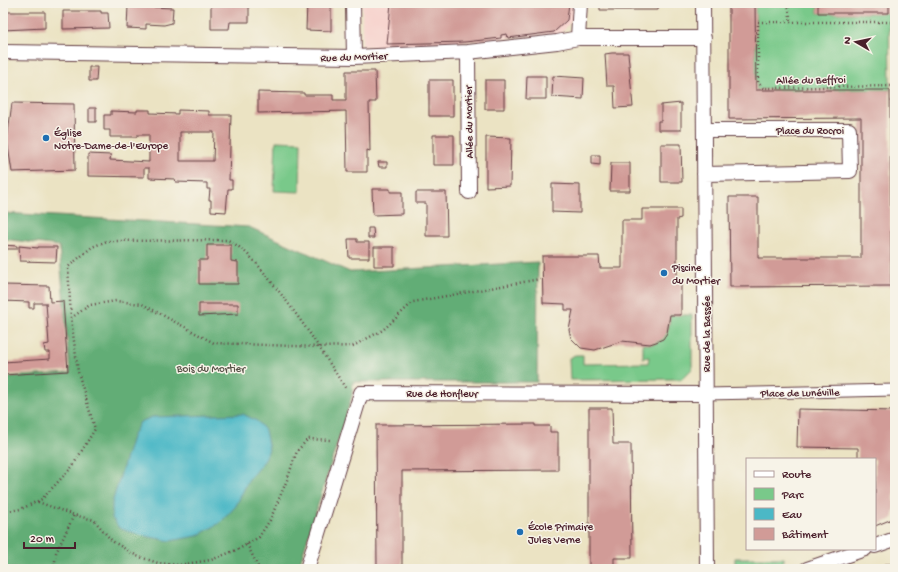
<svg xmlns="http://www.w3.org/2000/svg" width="898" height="572" viewBox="0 0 898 572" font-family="'Gochi Hand',sans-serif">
<rect width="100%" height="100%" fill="#f7f3e8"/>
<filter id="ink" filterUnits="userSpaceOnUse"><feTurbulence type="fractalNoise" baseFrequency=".025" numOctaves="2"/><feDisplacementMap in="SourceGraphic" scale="8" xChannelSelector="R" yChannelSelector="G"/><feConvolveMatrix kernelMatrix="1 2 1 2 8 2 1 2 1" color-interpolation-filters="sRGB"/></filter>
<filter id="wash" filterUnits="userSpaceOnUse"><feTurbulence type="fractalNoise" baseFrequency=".012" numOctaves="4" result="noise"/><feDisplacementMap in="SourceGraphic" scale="16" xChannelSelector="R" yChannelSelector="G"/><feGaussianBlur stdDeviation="0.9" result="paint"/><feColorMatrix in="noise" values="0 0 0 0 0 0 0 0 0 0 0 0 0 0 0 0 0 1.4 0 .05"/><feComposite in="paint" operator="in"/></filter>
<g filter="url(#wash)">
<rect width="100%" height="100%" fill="#ebe3c3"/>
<path fill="#f7d0cb" d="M362,3H574L572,20L561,34L388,48L362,46Z"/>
<path fill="#79c98a" stroke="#62745a" d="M755,3H818V13H889L890,90H756Z
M276,141L301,142L300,192L274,191Z
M670,315H692V369L682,379L570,380L569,358L575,355H583V364L648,363L649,357L643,358V343C662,349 670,331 670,315Z
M735,558H784V561L772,569H735Z"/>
<path fill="#62ad76" stroke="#566650" d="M3,213L249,227L350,272L538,262L537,382H353L352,396L298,569H3V377L70,373L59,246L3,239Z"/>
<path fill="#4bb8c6" stroke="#4a6c78" d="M243,414L257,421L265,430L269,449L265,460L249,479L236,506L220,523L197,536L170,541L140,535L119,528L112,518V503L132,437L140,422L152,417Z"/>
<g id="blocks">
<path fill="#d19b97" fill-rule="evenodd" d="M307,3H331V31L306,30Z
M391,3H569L567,20L554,32L508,38L507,34L501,35V38L465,42L387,44Z
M600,3H659L658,10H600Z
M729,3H755L756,90H890L891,286L730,287L729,197H758V258H861V118L729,119Z
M818,3H889V13H818Z
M211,4H249V22H230L229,29H211Z
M128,6L173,8L172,23L164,25L146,24V29L127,28Z
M63,11H101V13H108L109,28L63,29Z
M3,12H45V28L3,30Z
M612,53H628L633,107L615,108L614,86H607L605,54Z
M89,67H97L96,81H89Z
M346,71H375L376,102H369L370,151L367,150V172H347L346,111L258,113V92L304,93V95H333V100H346Z
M527,76H546V99H526Z
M553,76L584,78L583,99L552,97Z
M429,80H453V116H429Z
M485,80H504V109H485Z
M12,103L74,104L75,170L12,172L7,140Z
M681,103V130H658V121H661V105Z
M89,108H96V122H89Z
M137,110H150V113L178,114V110L209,111V115H231L229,180H232V189H228L226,212L211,211V200H209L210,189H207V183L176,182L175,179L149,178V168H144V177L88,176V154L111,155L110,160L149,162V135H137V137H110V130H104V115H111V111L137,112ZM180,132H214L213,161H180Z
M433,135H454V165H433Z
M486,137L511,138L510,186L486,187Z
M661,144H681L682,182H661Z
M592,155H600V165L592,164Z
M378,162H387V167H379Z
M611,163H630V191H610Z
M552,184L580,185V213L552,212Z
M372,189H390V192H402V214L373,215Z
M416,192H446L447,236H426V203H416Z
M642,209H681V218L677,219V282H681V315H670L667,333L663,339L656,342L650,344L622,341L595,350L581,348L571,338L569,330L573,310H565V304L543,303L542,256H599L600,268H622V220H642Z
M368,228H373L374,238H368Z
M348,239H357V242H369V258H349Z
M3,245L17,246V249H3Z
M207,245H231V261L238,262V284H199V260H207Z
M19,246L38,248V247H57L56,262L20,261Z
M374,247H394V266H374Z
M3,285L49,286L50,302L63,301L68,371L3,375V362L50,359V352H45L44,345L49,344L46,303H34V308H29V302L3,301Z
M199,304H238V314L199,316Z
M589,408H612L613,444H631L632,558H614V569H589Z
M798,409L895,411L894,511L892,519L875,526V459H858V448L797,447Z
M535,424V426H550V432H558V470L402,471V569H377L376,425Z
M884,564H895V569H884Z"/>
</g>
</g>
<g filter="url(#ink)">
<use href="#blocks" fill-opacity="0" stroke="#623c42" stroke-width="1"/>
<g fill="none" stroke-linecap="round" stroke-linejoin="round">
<defs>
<path id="pedestrian" d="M706,394L895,390"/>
<path id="minor" d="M353,3L354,57
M703,3L707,569
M578,38L580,3
M3,52L354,57L468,52L557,42L578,38H704
M468,52L469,192
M704,130H849L850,171L704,174
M875,546L895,539
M307,569L361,393L706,394
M807,569L865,549"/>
</defs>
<use href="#pedestrian" stroke="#623c42" stroke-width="13"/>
<use href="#minor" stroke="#623c42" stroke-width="16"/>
<path stroke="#623c42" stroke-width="2.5" stroke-dasharray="1 3" stroke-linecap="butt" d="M788,3L791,23
M895,22H758V82L763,88L895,86
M71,318L90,305L116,301L142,304L214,343L320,347L353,346L383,330L413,302L540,279
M38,502L74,515
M3,512L21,509L42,499L72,467L95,429L78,372L71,318L68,267L92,247L107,241L228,240C247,250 260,267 273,284C300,317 323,353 346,389
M247,544L259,569
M54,569L56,553L74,515L94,520L112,541L137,556L158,563L179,565L211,560L239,549L259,537L270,520L287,480L297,451L308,439L331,440"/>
<use href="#pedestrian" stroke="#fff" stroke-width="11"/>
<use href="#minor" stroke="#fff" stroke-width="14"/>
</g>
</g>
<g fill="#1f6fb2" stroke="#f7f3e8" stroke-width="1.5">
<circle cx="46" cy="138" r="4"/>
<circle cx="664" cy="273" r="4"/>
<circle cx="520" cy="532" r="4"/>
</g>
<g text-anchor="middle" stroke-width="3" stroke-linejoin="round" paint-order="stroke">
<g font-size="11" fill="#4a1f2b" stroke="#f7f3e8">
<text transform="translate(354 56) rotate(-2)" y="4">Rue du Mortier</text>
<text transform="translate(811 79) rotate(-1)" y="4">Allée du Beffroi</text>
<text transform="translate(468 122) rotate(-91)" y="4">Allée du Mortier</text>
<text x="810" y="134">Place du Rocroi</text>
<text transform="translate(706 334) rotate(-90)" y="4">Rue de la Bassée</text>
<text transform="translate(800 392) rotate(-1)" y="4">Place de Lunéville</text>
<text x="442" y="397">Rue de Honfleur</text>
</g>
<g font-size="11" fill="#4a1f2b" stroke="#f7f3e8" text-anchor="start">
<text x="54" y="136">Église<tspan x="54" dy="13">Notre-Dame-de-l'Europe</tspan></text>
<text x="672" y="271">Piscine<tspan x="672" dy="13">du Mortier</tspan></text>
<text x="528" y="530">École Primaire<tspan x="528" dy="13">Jules Verne</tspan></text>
</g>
<g font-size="11" fill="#585248" stroke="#f7f3e8">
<text x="211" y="372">Bois du Mortier</text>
</g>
</g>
<rect width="898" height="572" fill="none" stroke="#f7f3e8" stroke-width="16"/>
<rect x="746" y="458" width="130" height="92" fill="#f7f3e8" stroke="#b29e9c"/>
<rect x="754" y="471" width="20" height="6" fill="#ffffff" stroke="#b29e9c"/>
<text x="782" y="478" font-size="12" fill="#4a1f2b">Route</text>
<rect x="754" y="488" width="20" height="12" fill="#79c98a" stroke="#b29e9c"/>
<text x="782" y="498" font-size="12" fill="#4a1f2b">Parc</text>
<rect x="754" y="508" width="20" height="12" fill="#4bb8c6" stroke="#b29e9c"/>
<text x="782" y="518" font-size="12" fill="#4a1f2b">Eau</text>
<rect x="754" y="528" width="20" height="12" fill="#d19b97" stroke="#b29e9c"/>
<text x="782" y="538" font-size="12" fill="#4a1f2b">Bâtiment</text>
<g transform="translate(856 42) rotate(279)" stroke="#f7f3e8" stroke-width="3" paint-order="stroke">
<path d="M0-3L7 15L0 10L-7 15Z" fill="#4a1f2b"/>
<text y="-6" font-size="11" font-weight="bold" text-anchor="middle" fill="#4a1f2b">N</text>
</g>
<path d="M24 542v6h51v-6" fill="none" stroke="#4a1f2b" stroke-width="2"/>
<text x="30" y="542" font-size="12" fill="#4a1f2b" stroke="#f7f3e8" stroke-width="3" paint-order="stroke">20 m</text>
</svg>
